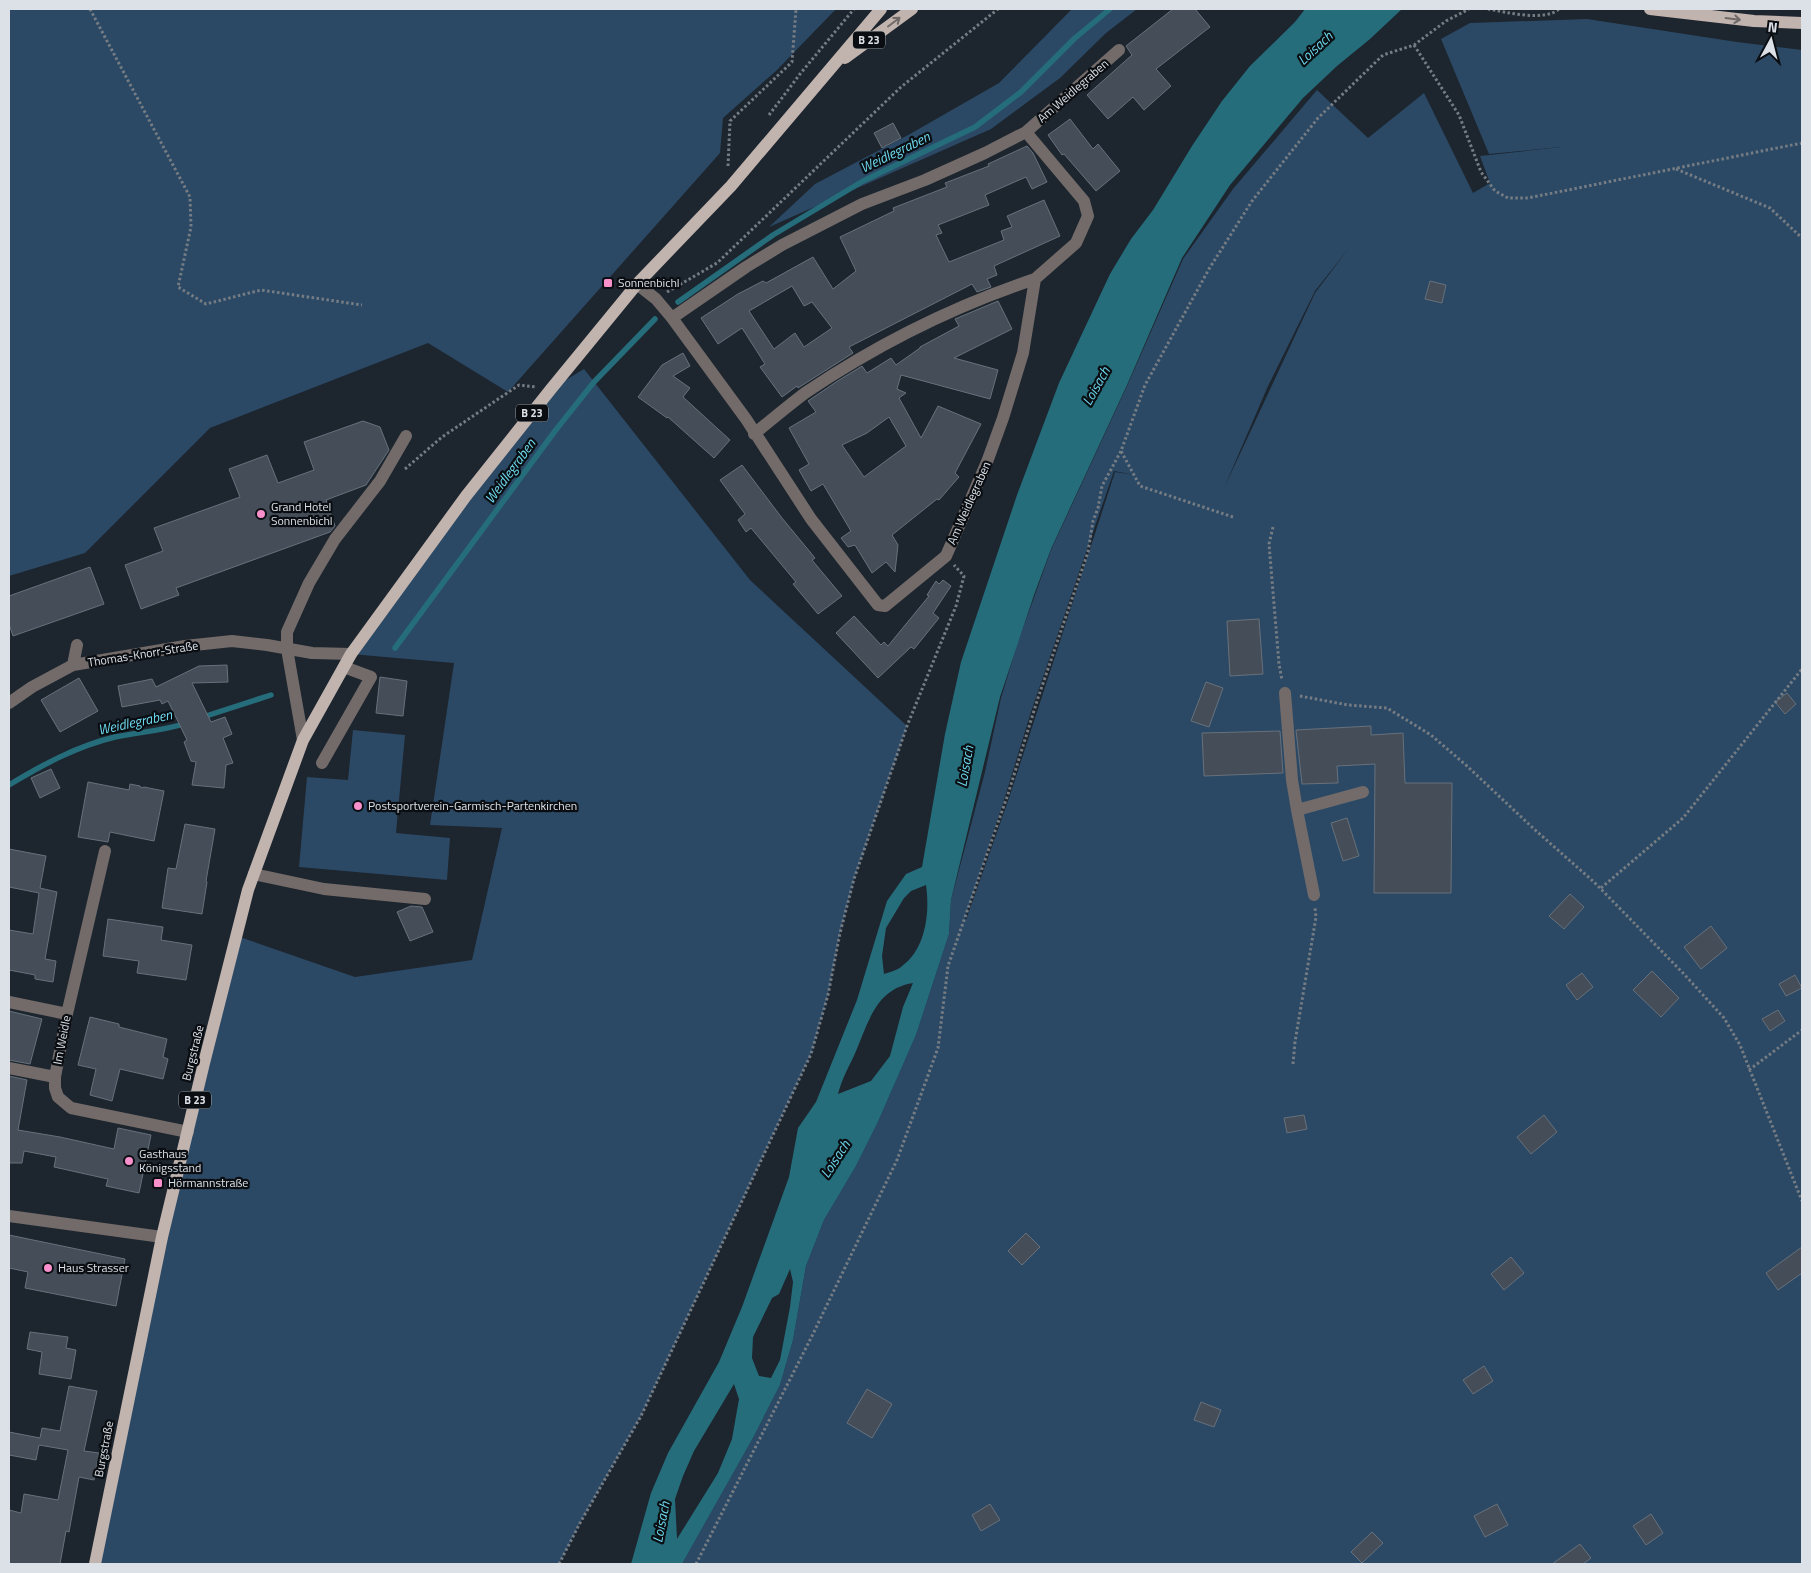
<svg xmlns="http://www.w3.org/2000/svg" width="1811" height="1573" viewBox="0 0 1811 1573" font-family="'Titillium Web',sans-serif">
<rect width="100%" height="100%" fill="#1d252e"/>
<path fill="#2b4965" fill-rule="evenodd" d="M9,9H836L777,70L723,118L720,153L508,392L428,343L210,428L85,553L9,576Z
M1072,9H1137L1106,33L1060,78L991,129L769,227L815,184L910,134L999,83Z
M1587,19L1737,42L1802,50V1564H682L753,1438L780,1385L793,1340L806,1266L824,1220L856,1166L877,1124L916,1035L949,934L951,900L985,772L1001,698L1017,645L1051,550L1127,386L1183,259L1233,189L1317,90L1368,138L1424,93L1473,193L1490,183L1480,156L1561,147L1489,154L1441,39L1470,23ZM1349,248L1315,293L1224,488L1268,386L1315,291ZM1114,471L1135,475L1115,472L1009,798L966,920L965,918L1004,800L1031,712Z
M584,369L750,580L907,726L854,879L840,933L828,995L811,1054L641,1416L580,1523L559,1564H95L124,1417L237,936L355,977L472,960L502,828L430,825L454,663L351,654L551,389Z
M353,730L405,735L396,833L450,838L447,880L299,867L307,777L348,780Z"/>
<path fill="#266d7b" fill-rule="evenodd" d="M1305,9H1402L1370,39L1337,66L1303,98L1230,185L1182,258L1127,385L1051,549L1034,595L1000,697L951,900L949,934L916,1035L877,1124L856,1166L824,1220L806,1266L793,1340L780,1385L753,1438L682,1564H631L651,1493L668,1453L719,1362L742,1307L789,1177L798,1128L816,1102L857,1000L887,901L906,874L922,867L945,734L961,662L1017,495L1059,383L1110,274L1131,239L1153,210L1192,146L1222,101L1250,66L1295,22ZM926,885C930,912 926,949 902,966C898,970 890,972 884,974L882,956L886,928L904,898L911,891ZM913,983L903,1007L890,1056L871,1081L838,1094C842,1078 850,1065 856,1051C869,1021 876,989 913,983ZM790,1269L793,1282L790,1307L780,1360L771,1378L759,1376L752,1358L753,1337L772,1298L779,1294ZM734,1384L739,1399L732,1439L718,1473L677,1539L675,1499L683,1476L694,1451Z"/>
<g fill="none" stroke-linecap="round" stroke-linejoin="round">
<path stroke="#266d7b" stroke-width="5.5" d="M678,302L773,235L863,181L975,127L1021,92L1075,38L1110,9
M395,648L555,431L594,382L655,319
M203,717L271,695
M9,785C42,765 77,746 115,737C139,732 163,731 187,723"/>
</g>
<path fill="#454e58" stroke="#67717c" fill-rule="evenodd" d="M1173,9H1195L1210,27L1156,69L1171,86L1144,110L1133,97L1108,119L1087,95L1132,55L1126,46Z
M1070,119L1093,149L1098,144L1120,171L1096,191L1064,154L1062,155L1048,135Z
M893,123L901,138L882,148L874,133Z
M1027,146L1033,153L1047,182L1032,189L1026,177L985,195L989,205L938,225L942,233L936,235L949,262L1004,240L1001,231L1012,227L1007,216L1044,200L1060,236L994,266L997,275L987,279L991,287L977,292L972,284L849,347L853,353L798,388L797,386L782,397L760,367L765,364L742,328L718,344L701,318L738,294L763,281L766,283L813,257L833,289L856,271L840,237L894,211L893,208L947,187L945,183L989,166L988,164ZM792,286L804,306L812,302L832,328L804,347L795,333L774,349L749,311Z
M1430,281L1446,285L1442,303L1425,299Z
M998,301L1012,329L954,358L998,370L990,399L901,375L897,389L906,393L899,398L921,438L938,406L981,424L955,473L959,477L939,500L937,499L892,535L898,545L895,572L886,562L872,573L855,545L848,547L841,538L851,531L823,484L811,491L799,470L809,464L789,428L816,412L808,401L836,382L862,366L867,373L891,358L896,365L920,348V347L959,326L955,319ZM889,417L906,446L864,477L842,445L867,433Z
M683,353L690,366L673,376L690,388L683,397L730,440L714,458L668,417L667,418L638,397L662,365Z
M363,421L380,427L389,450L366,485L326,500L335,526L330,532L176,588L179,595L141,609L125,565L163,551L154,528L240,497L229,469L267,455L278,483L314,470L304,442Z
M742,465L782,518L815,558L812,560L842,596L818,614L793,584L796,582L751,528L746,532L738,520L745,514L720,480Z
M90,567L104,604L13,636L9,624V596Z
M943,580L951,586L933,613L939,618L914,649L911,647L878,678L836,633L854,616L881,645L884,642L888,646L929,596L927,595L936,581L939,584Z
M1259,619L1263,674L1230,676L1227,621Z
M227,665L228,682L192,683L211,722L225,717L232,734L223,738L233,763L226,765L224,788L192,785L196,762L191,761L184,742L187,740L168,701L162,704L160,700L122,707L118,686L152,679L156,687L199,666Z
M380,677L407,681L403,716L376,713Z
M79,678L98,711L60,732L41,700Z
M1206,682L1223,688L1209,727L1191,721Z
M1787,693L1796,704L1785,714L1775,702Z
M1371,726V735L1403,733L1405,783H1452L1451,893H1374L1375,764L1337,766L1338,783L1302,784L1296,730Z
M1280,731L1283,773L1204,776L1202,733Z
M51,769L60,788L40,798L31,778Z
M88,782L129,790L130,784L140,786L141,788L144,787L164,791L154,841L110,832L108,842L78,837Z
M1347,818L1359,856L1343,861L1331,823Z
M185,824L215,829L206,881L207,882L202,914L162,908L168,868L176,869Z
M9,849L46,856L40,888L57,892L45,959L56,961L53,982L35,979V975L9,970V930L33,934L39,893L9,887Z
M1570,894L1584,907L1564,929L1549,916Z
M411,906L422,907L433,932L410,941L397,912Z
M108,919L163,927L161,940L192,945L186,980L137,973L139,961L103,956Z
M1711,926L1727,948L1701,969L1684,947Z
M1652,971L1679,998L1661,1017L1633,990Z
M1582,973L1593,987L1577,1000L1566,985Z
M1795,975L1802,988L1786,996L1779,984Z
M1778,1010L1785,1021L1770,1031L1762,1019Z
M9,1011L42,1019L30,1064L9,1060Z
M90,1017L119,1024V1027L167,1039L163,1057L168,1059L163,1079L120,1069L112,1101L90,1095L96,1069L78,1065Z
M9,1076L27,1080L18,1130L60,1137L114,1149L118,1128L151,1135L139,1193L106,1186L108,1179L54,1167L56,1157L24,1151L22,1163H9Z
M1304,1115L1307,1129L1287,1133L1284,1118Z
M1544,1115L1557,1132L1531,1154L1517,1137Z
M1026,1233L1040,1247L1022,1265L1008,1251Z
M9,1235L125,1259L116,1306L25,1288L28,1272L9,1268Z
M1802,1247V1273L1778,1290L1766,1273Z
M1511,1257L1524,1273L1504,1290L1491,1274Z
M30,1332L68,1337L66,1348L76,1350L71,1379L39,1374L42,1352L27,1349Z
M1484,1366L1493,1381L1473,1394L1463,1380Z
M69,1386L97,1391L84,1451L99,1453L94,1480L79,1477L69,1532L66,1531L60,1564H9V1510L21,1513L24,1494L58,1500L68,1450L39,1445L36,1460L9,1455V1432L40,1438L42,1428L60,1431Z
M867,1389L892,1404L872,1438L847,1423Z
M1201,1402L1221,1410L1214,1427L1194,1420Z
M990,1504L1000,1520L981,1531L972,1515Z
M1497,1504L1508,1525L1485,1537L1474,1516Z
M1651,1514L1663,1533L1646,1545L1633,1526Z
M1372,1532L1383,1543L1362,1563L1351,1552Z
M1580,1544L1591,1558L1583,1564H1552Z"/>
<g fill="none" stroke-linecap="round" stroke-linejoin="round">
<path stroke="#757c83" stroke-width="3" stroke-dasharray="2.5 2.5" stroke-linecap="butt" d="M90,9L190,197L191,227L178,287L206,304L261,290L362,305
M1488,9C1505,12 1545,22 1559,9
M1414,45L1459,115L1481,172L1495,191L1508,198H1528L1802,143
M769,115L800,74L854,9
M728,166L730,121L792,62L796,9
M1676,169L1770,208L1802,238
M667,292L717,263L901,87L998,9
M405,469L442,437L519,385L536,387
M1233,517L1140,486L1121,451L1145,385L1209,269L1252,201L1318,118L1383,55L1414,45L1446,21L1469,9
M1273,527L1269,544L1279,664L1282,680
M1300,696L1348,705L1387,708L1431,735L1467,766L1534,829L1594,882L1683,973L1724,1018L1740,1045L1802,1201
M1601,888L1683,818L1802,669
M1293,1064L1295,1042L1316,917L1315,908
M1749,1070L1802,1030
M559,1564L580,1523L641,1416L811,1054L828,995L840,933L854,879L907,726L956,606L964,576L954,565
M696,1564L812,1336L897,1160L938,1048L948,966L1008,794L1038,698L1088,552L1093,521L1098,508L1102,486L1121,451"/>
<path stroke="#726b69" stroke-width="12" d="M637,284L656,299L672,318L746,419L811,519L878,605L885,606L946,556L987,462L1003,418L1023,353L1035,279L1076,243L1088,216L1084,201L1026,132
M672,318L746,267L782,245L862,204L925,180L985,153L1026,132L1119,50
M754,434C771,420 788,406 805,393C876,345 954,306 1035,279
M73,665L77,645
M1285,693L1292,780L1297,810L1363,792
M9,703L32,687L73,665L185,646L232,641L267,645L312,653L351,654
M303,740L287,649V632L309,583L335,539L380,481L406,436
M322,763L371,677L344,667
M1297,810L1314,895
M105,851L67,1014L55,1077V1088L58,1097L71,1108L188,1132
M254,874L324,889L425,899
M9,1002L67,1014
M9,1068L55,1077
M9,1216L162,1237"/>
<path stroke="#c1b3ae" stroke-width="12" d="M1650,9L1754,21L1802,23
M845,58L912,9
M95,1564L162,1237L204,1063L248,890L303,740L351,654L466,496L551,389L637,284L731,186L881,9"/>
</g>
<defs><path id="oneway-shaft" d="M-6 0H5M1.5-3L5.5 0L1.5 3" fill="none" stroke-width="1.6" stroke-linecap="round" stroke-linejoin="round" transform="scale(1.25)"/></defs>
<g stroke="#6f6968">
<use href="#oneway-shaft" transform="translate(1733 19) rotate(7)"/>
<use href="#oneway-shaft" transform="translate(894 22) rotate(-37)"/>
</g>
<g fill="#f890cc" stroke="#0a0e12" stroke-width="2">
<rect x="603" y="278" width="10" height="10" rx="2.5"/>
<circle cx="261" cy="514" r="5"/>
<circle cx="358" cy="806" r="5"/>
<circle cx="129" cy="1161" r="5"/>
<rect x="153" y="1178" width="10" height="10" rx="2.5"/>
<circle cx="48" cy="1268" r="5"/>
</g>
<g text-anchor="middle" stroke-width="4.5" stroke-linejoin="round" paint-order="stroke">
<g fill="#0a0e12" stroke="#9ca2a7" stroke-width="1">
<rect x="853" y="31.5" width="32" height="17" rx="4"/>
<rect x="516" y="404.5" width="32" height="17" rx="4"/>
<rect x="179" y="1091.5" width="32" height="17" rx="4"/>
</g>
<g font-size="11" font-weight="bold" fill="#dbe1e7">
<text x="869" y="44">B 23</text>
<text x="532" y="417">B 23</text>
<text x="195" y="1104">B 23</text>
</g>
<g font-size="12" fill="#dbe1e7" stroke="#0a0e12">
<text transform="translate(1073 91) rotate(-41)" y="4">Am Weidlegraben</text>
<text transform="translate(969 503) rotate(-66)" y="4">Am Weidlegraben</text>
<text transform="translate(143 654) rotate(-9)" y="4">Thomas-Knorr-Straße</text>
<text transform="translate(62 1040) rotate(-79)" y="4">Im Weidle</text>
<text transform="translate(193 1053) rotate(-76)" y="4">Burgstraße</text>
<text transform="translate(104 1449) rotate(-79)" y="4">Burgstraße</text>
</g>
<g font-size="12" fill="#dbe1e7" stroke="#0a0e12" text-anchor="start">
<text x="618" y="287">Sonnenbichl</text>
<text x="271" y="511">Grand Hotel<tspan x="271" dy="14">Sonnenbichl</tspan></text>
<text x="368" y="810">Postsportverein-Garmisch-Partenkirchen</text>
<text x="139" y="1158">Gasthaus<tspan x="139" dy="14">Königsstand</tspan></text>
<text x="168" y="1187">Hörmannstraße</text>
<text x="58" y="1272">Haus Strasser</text>
</g>
<g font-size="14" font-style="italic" fill="#6dd8ed" stroke="#0a0e12">
<text transform="translate(1315 48) rotate(-43)" y="5">Loisach</text>
<text transform="translate(895 152) rotate(-26)" y="5">Weidlegraben</text>
<text transform="translate(1096 386) rotate(-61)" y="5">Loisach</text>
<text transform="translate(510 471) rotate(-54)" y="5">Weidlegraben</text>
<text transform="translate(135 722) rotate(-12)" y="5">Weidlegraben</text>
<text transform="translate(965 766) rotate(-80)" y="5">Loisach</text>
<text transform="translate(835 1159) rotate(-57)" y="5">Loisach</text>
<text transform="translate(661 1522) rotate(-79)" y="5">Loisach</text>
</g>
</g>
<rect width="1811" height="1573" fill="none" stroke="#dbe1e7" stroke-width="20"/>
<g transform="translate(1771 40) rotate(7)" stroke="#0a0e12" stroke-width="4" paint-order="stroke">
<path d="M0-4L9 19L0 12L-9 19Z" fill="#dbe1e7"/>
<text y="-8" font-size="14" font-weight="bold" text-anchor="middle" fill="#dbe1e7">N</text>
</g>
</svg>
